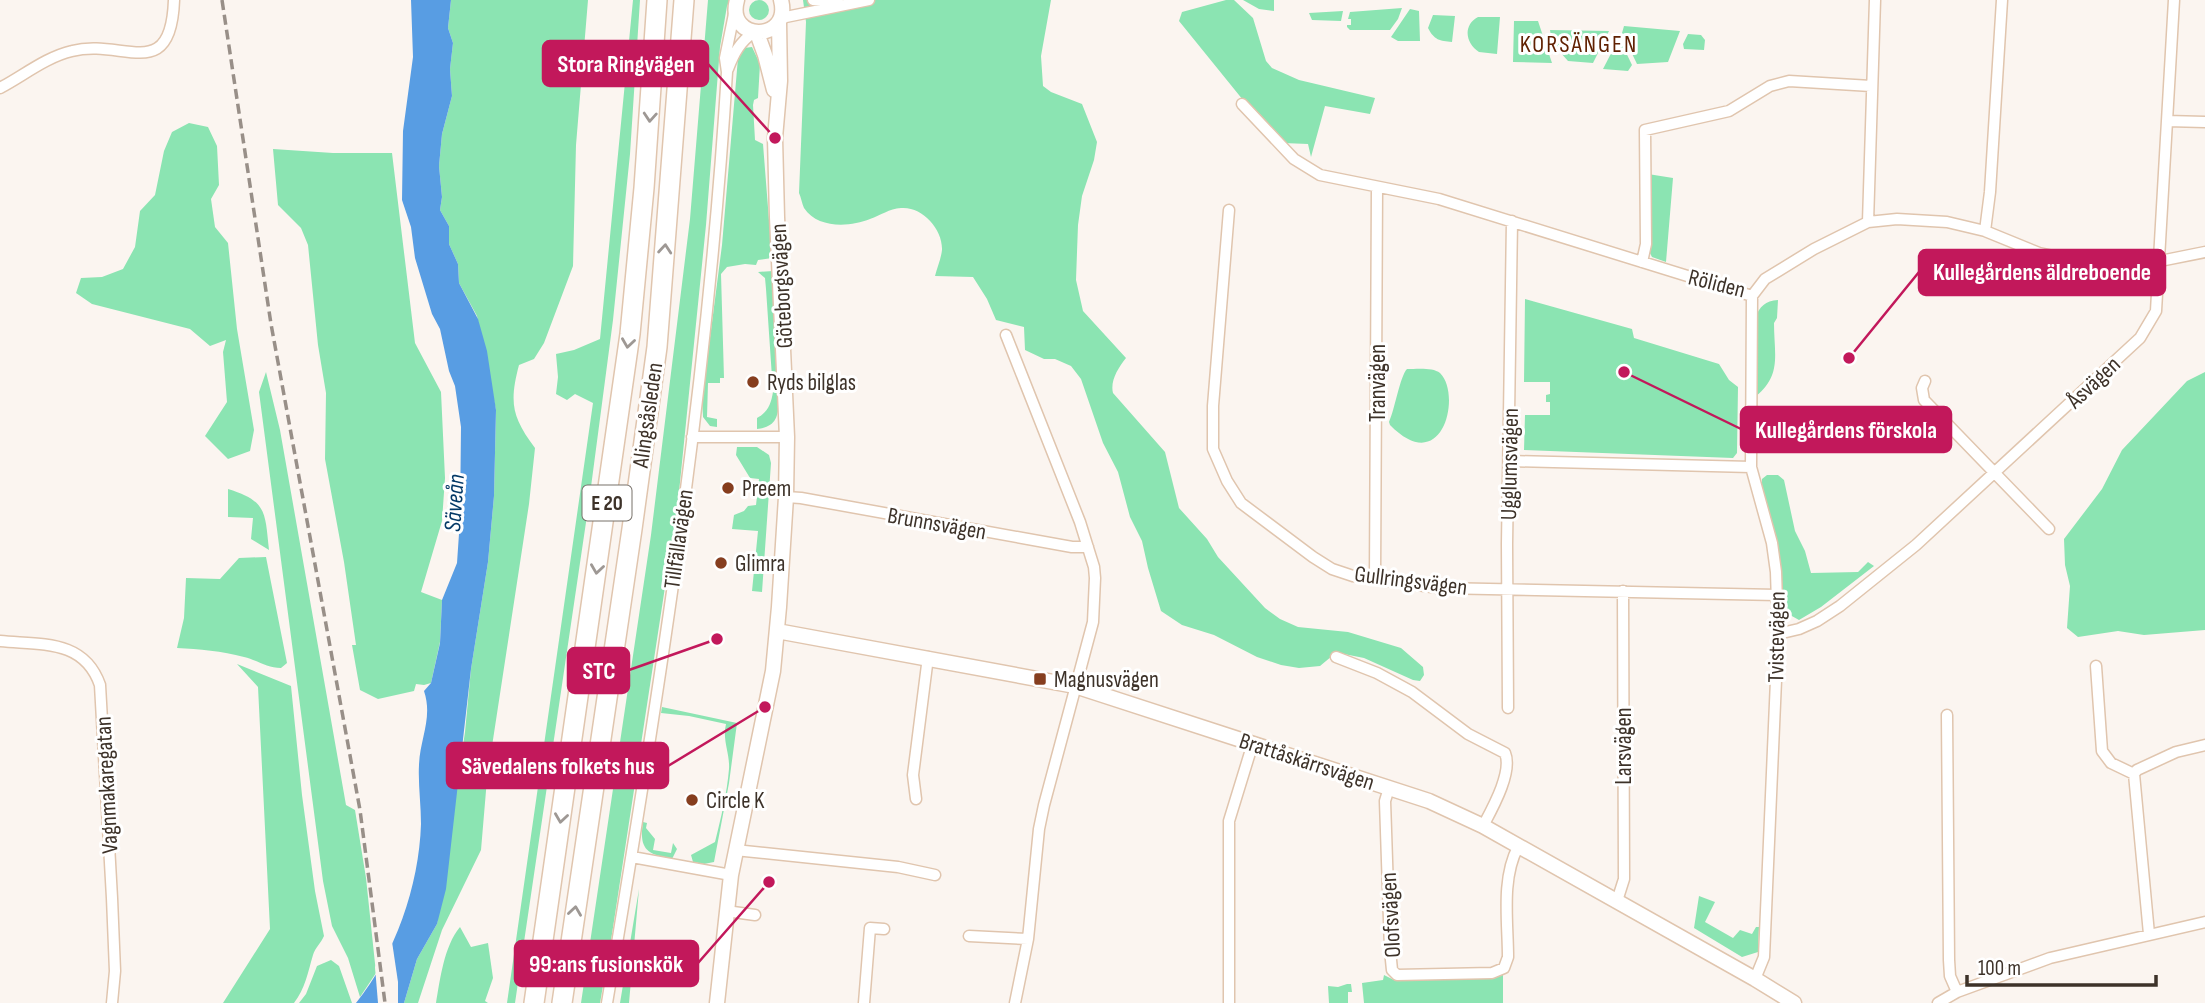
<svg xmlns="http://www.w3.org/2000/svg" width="2205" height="1003" viewBox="0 0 2205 1003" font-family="'Sofia Sans Condensed',sans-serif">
<rect width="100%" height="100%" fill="#fbf5f0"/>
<path fill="#8be4b2" d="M749 10a10 10 0 1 1 20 0a10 10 0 1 1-20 0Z
M451,0H588L576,145L573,266L544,343L534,359L519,365C509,403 512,417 535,448L529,504L487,779L481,850L442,930L418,1003H404L417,959L437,924L465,732L471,669L488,562L494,496L496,410L477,316L459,283L458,264L449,244V226L440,210L442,197L439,166L442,134L452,96L450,69L453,43L448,28Z
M633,0H640L630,154L613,320L589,502L515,1003H507L593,403L575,394L567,400L556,394L558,377L556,354L574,350L600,339Z
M708,0H730L727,6L720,47L706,225L678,502L612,934L600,1003H581L651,535L690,219Z
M803,0H1051L1041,56L1043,86L1051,92L1082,104L1097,142L1094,160L1082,196L1078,225L1076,280L1083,311L1126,358C1118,368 1110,381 1113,393L1165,452L1179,508L1207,539L1218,557L1265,608L1280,619L1298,627L1348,632L1401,648L1423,667L1424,675L1420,681L1413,680L1364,658L1344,654L1332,656L1320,666L1299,668L1281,665L1257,657L1214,635L1182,625L1161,611L1148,568L1142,541L1130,517L1118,472L1103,443L1081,379L1071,366L1055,359H1044L1025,350L1024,327L996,320L987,299L973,277L935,276C937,268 941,259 942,250C943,229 922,206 901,208C889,209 881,215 870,219C850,227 818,229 804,208C802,204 801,197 799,193L806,22Z
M1226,0H1234L1253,18L1266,61L1272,68L1299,80L1375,98L1370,114L1325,106L1311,157L1308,144L1283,143L1243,100L1179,21L1182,12Z
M1243,0H1274V11L1259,9Z
M1402,8L1398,19L1390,30H1350L1347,27V25H1351V19H1348L1350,12Z
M1410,9L1419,11L1420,41H1398L1391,37Z
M1343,11L1341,21L1312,20L1309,13Z
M1433,15L1455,16L1452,42C1440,41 1434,40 1428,28Z
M1478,17H1500L1497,54L1479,52C1465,43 1463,25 1478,17Z
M1514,21H1538L1552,63L1513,62Z
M1624,26L1680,31L1668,62L1637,64L1622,33Z
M1550,30L1609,31L1593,63L1568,61L1552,43Z
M1688,34L1701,35L1705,40L1704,50L1684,49L1683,44Z
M1619,38L1632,65L1628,71L1603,69Z
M752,47L760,64L758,98L754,100L753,105L755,140L763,144L772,258L758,260L756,265L745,264L727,267L721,274L724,378H720V383H708L707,417L717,419V427L710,426L703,417L702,400L722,245L738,58L744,48Z
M189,123L208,127L217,146L219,185L211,199L215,227L228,243L237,329L254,430L250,451L228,459L205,436L227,402L223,352L226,340L210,346L190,329L92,304L76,293L81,278L102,277L123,269L135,247L140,211L155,195L164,151L172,132Z
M273,149L333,153H392L415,343L441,392L445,478L442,521L421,592L442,600L440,642L431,683L424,685L416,684L414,691L378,699L360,690L352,645H356L344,562L325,459L326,393L318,345L308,245L301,228L278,205Z
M1648,174L1673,178L1666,262L1652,257L1648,249Z
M773,271L779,402C778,418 775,427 757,429V418C768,412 771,404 773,392L766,289L765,278L758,272Z
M1525,299L1632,329L1634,338L1719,364L1729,380L1738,387L1737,453L1733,458L1524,450L1525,415H1550V402H1546V395L1550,394V382H1524Z
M1778,300L1777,318L1774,323C1774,354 1782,375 1756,396L1755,318C1760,306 1765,301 1778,300Z
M1407,369C1416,369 1433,367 1440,373C1462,394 1443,479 1390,425L1389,422C1395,409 1400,376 1407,369Z
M266,372L280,430L346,805L355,810L366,878L376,973L360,997L348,958L332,926L323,881L259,392Z
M2205,372V630L2144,635L2118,631L2078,637L2067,628L2070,586L2065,565L2064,539L2102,489L2122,450L2187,381Z
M737,447H757L769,455L771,463L762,592L752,591L758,531L732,529L734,515L744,511L748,506L756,505L759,479L750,478L736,455Z
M1767,475H1778L1784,480L1795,531L1805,551L1811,573L1858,572L1868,562L1874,566L1821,607L1799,620L1781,610V566L1762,487V479Z
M228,489C267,501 265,512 269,550L251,539L253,518L228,517Z
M266,557L287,663L281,668C267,668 257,660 244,657C222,651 199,649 177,648L184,618L186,578L220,579L239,558Z
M237,664L291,686L302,795L315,891L324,936C321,943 315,948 313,955C308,972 305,989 294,1003H223L270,929L258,687Z
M662,707L737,723L729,783L714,862L704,864L693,862L691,855L715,842C721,818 727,793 729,769C730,753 722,740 726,724L689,716L661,713Z
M643,822L647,823L646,828L655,839L653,850L671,853L673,843L677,849L672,859C646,854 639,849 643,822Z
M639,889L629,1003H620Z
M1699,896L1715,902L1705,922L1733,938L1740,930L1752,934L1756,927H1759L1758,952L1742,957L1694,928Z
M460,927L471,947L488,943L493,978L485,1001L488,1003H436C440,980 444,946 460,927Z
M331,960L339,966L352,1003H299L306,994L317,966Z
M1503,974V1003H1364L1362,983L1383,980L1384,975L1396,981Z
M1347,984H1351L1352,992H1348V1003H1329L1328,986L1338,987Z"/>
<path fill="#589de3" d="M411,0H451L448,28L453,43L450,69L452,96L442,134L439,166L442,197L440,210L449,226V244L458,264L459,283L478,319L487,351L496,410L494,496L488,562L471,669L446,889L437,924L417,959L404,1003H356C395,955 419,886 421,824C421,804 418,784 419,765C420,738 433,718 424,691L431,683L440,643L442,600L457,563L460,519L461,427L455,386L449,371L440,329L432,314L415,258L411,227L402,200L403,131L413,57Z"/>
<path fill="#fbf5f0" d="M391,935L398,982V1003H378L375,967Z"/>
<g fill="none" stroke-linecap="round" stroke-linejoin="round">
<defs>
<path id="street" d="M813,0L838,3
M781,18L869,0
M728,69C734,53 740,42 754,32
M0,88C23,76 46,57 72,51C123,38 171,85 174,0
M1242,104L1294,159L1320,175L1439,199L1752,296L1765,279L1814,249L1868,222L1897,219L1947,222L1985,231L2039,253L2091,264L2160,261L2205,252
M2167,121L2205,122
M1229,210L1213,406V449L1227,481L1241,503L1313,557L1332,569L1353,576L1439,588L1777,595
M1868,222L1875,0
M1985,231L1990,192L2002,0
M1642,262L1646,244L1645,130L1729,111L1770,86L1789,81L1871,86
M1752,296L1751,467L1772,543L1776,572L1778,634L1764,957L1755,979
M1006,335L1080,522L1094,567L1095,578L1093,622L1044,805L1039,829L1028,939L1015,1003
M1925,381L1922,388L1924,400L2049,529
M692,437H787
M1510,461L1751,467
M786,497L801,498L1072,547H1088
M1375,579L1377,188
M1778,634L1799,629L1817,621L1840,606L1916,545L2140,338L2156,311L2174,0
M0,641C41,645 84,639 100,685L112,898L115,971L112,1003
M1336,657L1377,673L1412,692L1468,734L1505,753C1513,772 1492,809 1483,826
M2096,666L2102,751L2111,763L2134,774
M1508,708L1507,544L1512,221
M1947,715L1949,960L1950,976L1957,992
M1389,788L1385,801L1390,950L1392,970L1397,975L1492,973L1504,968L1508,957C1508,922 1501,879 1518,847
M916,799L913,775L928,657
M735,850L898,867L935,875
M632,857L731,875
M1617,901L1624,879L1623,591
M726,911L755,915
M2149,934L2134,774L2137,770L2176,752L2205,745
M969,936L1028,939
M607,1003C659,695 708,384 727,72L725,58L735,9
M864,1003L870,928L884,929
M1229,1003V821L1253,743
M1938,1003L1957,992L2050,958L2205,922"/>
<path id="secondary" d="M737,0C725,42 792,43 781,0
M757,33L765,55L774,90
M777,631L1075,686L1429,801L1483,826L1755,979L1794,1003
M717,1003L731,875L773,671L779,607L786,497L787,437L777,217L775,138L780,81L779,22"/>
<path id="highway" d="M534,1003L630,334L644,188L657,0
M562,1003L632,529L657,347L684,0"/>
</defs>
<use href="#street" stroke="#e0c5ae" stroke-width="13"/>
<use href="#secondary" stroke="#e0c5ae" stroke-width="17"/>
<use href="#highway" stroke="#e0c5ae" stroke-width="22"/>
<use href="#street" stroke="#fff" stroke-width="10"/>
<use href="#secondary" stroke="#fff" stroke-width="14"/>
<use href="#highway" stroke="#fff" stroke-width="19"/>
<path stroke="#988f88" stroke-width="3.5" stroke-dasharray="10 5" stroke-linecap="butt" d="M222,0L271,324L360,810L385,1003"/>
</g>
<defs><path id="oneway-chevron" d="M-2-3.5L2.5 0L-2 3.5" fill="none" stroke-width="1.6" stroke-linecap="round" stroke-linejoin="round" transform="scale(1.75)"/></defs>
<g stroke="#9e9894">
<use href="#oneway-chevron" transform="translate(650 117) rotate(94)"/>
<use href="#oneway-chevron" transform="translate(665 249) rotate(-85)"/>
<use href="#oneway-chevron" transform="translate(628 343) rotate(98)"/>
<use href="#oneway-chevron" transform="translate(597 569) rotate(98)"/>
<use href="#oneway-chevron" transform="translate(561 818) rotate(98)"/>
<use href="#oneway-chevron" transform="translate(575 911) rotate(-82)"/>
</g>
<g fill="#863e1f" stroke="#fff" stroke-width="2.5">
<circle cx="753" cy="382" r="7"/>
<circle cx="728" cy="488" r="7"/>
<circle cx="721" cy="563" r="7"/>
<rect x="1033" y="672" width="14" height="14" rx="3.5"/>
<circle cx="692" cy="800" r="7"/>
</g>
<g text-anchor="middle" stroke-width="6" stroke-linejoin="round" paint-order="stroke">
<rect fill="#fff" stroke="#777069" stroke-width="2" x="582.5" y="485.5" width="49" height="35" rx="5"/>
<g font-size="21" font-weight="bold" fill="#3d3229">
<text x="607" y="510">E 20</text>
</g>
<g font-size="23" fill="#3d3229" stroke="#fff">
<text transform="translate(1717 283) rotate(14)" y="8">Röliden</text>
<text transform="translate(781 286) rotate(-93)" y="8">Göteborgsvägen</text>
<text transform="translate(2093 382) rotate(-43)" y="8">Åsvägen</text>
<text transform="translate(1377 383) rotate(-90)" y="8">Tranvägen</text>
<text transform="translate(647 415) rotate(-82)" y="8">Alingsåsleden</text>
<text transform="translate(1509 464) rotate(-89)" y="8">Ugglumsvägen</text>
<text transform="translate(937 523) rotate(10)" y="8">Brunnsvägen</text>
<text transform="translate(678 539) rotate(-82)" y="8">Tillfällavägen</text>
<text transform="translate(1411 580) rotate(7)" y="8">Gullringsvägen</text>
<text transform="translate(1776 637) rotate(-89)" y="8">Tvistevägen</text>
<text transform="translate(1623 746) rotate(-90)" y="8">Larsvägen</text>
<text transform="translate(1307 761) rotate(18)" y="8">Brattåskärrsvägen</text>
<text transform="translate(106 785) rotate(-93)" y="8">Vagnmakaregatan</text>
<text transform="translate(1390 915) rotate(-93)" y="8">Olofsvägen</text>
</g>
<g font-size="23" fill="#3d3229" stroke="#fff" text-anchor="start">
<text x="767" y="390">Ryds bilglas</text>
<text x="742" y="496">Preem</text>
<text x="735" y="571">Glimra</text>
<text x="1054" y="687">Magnusvägen</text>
<text x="706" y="808">Circle K</text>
</g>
<g font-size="24" letter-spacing="2" fill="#602102" stroke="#fff">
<text x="1579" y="52">KORSÄNGEN</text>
</g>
<g font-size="24" font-style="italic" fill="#053a67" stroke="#fff">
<text transform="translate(454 503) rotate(-86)" y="8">Säveån</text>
</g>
</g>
<path fill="none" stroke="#c2185b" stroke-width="2.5" d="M775 138L708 64M1849 358L1919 272M1624 372L1741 429M717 639L629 670M765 707L668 766M769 882L698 963"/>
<g fill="#c2185b" stroke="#fff" stroke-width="2.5">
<circle cx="775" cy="138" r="7"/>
<circle cx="1849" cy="358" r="7"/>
<circle cx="1624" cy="372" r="7"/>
<circle cx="717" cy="639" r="7"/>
<circle cx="765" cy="707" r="7"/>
<circle cx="769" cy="882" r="7"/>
</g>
<g fill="#c2185b" stroke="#c2185b" stroke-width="2.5">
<rect x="543" y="41" width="165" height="45" rx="7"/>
<rect x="1919" y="250" width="246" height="45" rx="7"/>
<rect x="1741" y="407" width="210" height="45" rx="7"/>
<rect x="568" y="648" width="61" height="45" rx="7"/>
<rect x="447" y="743" width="221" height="45" rx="7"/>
<rect x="515" y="941" width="183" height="45" rx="7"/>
</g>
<g font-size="24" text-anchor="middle" font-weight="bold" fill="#fff">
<text x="626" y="72">Stora Ringvägen</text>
<text x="2042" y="280">Kullegårdens äldreboende</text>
<text x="1846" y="438">Kullegårdens förskola</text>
<text x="599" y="679">STC</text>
<text x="558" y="774">Sävedalens folkets hus</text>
<text x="606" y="972">99:ans fusionskök</text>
</g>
<path d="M1967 975v10h189v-10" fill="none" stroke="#3d3229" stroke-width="3.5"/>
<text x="1978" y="975" font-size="21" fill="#3d3229" stroke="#ffffff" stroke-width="5" paint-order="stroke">100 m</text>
</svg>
